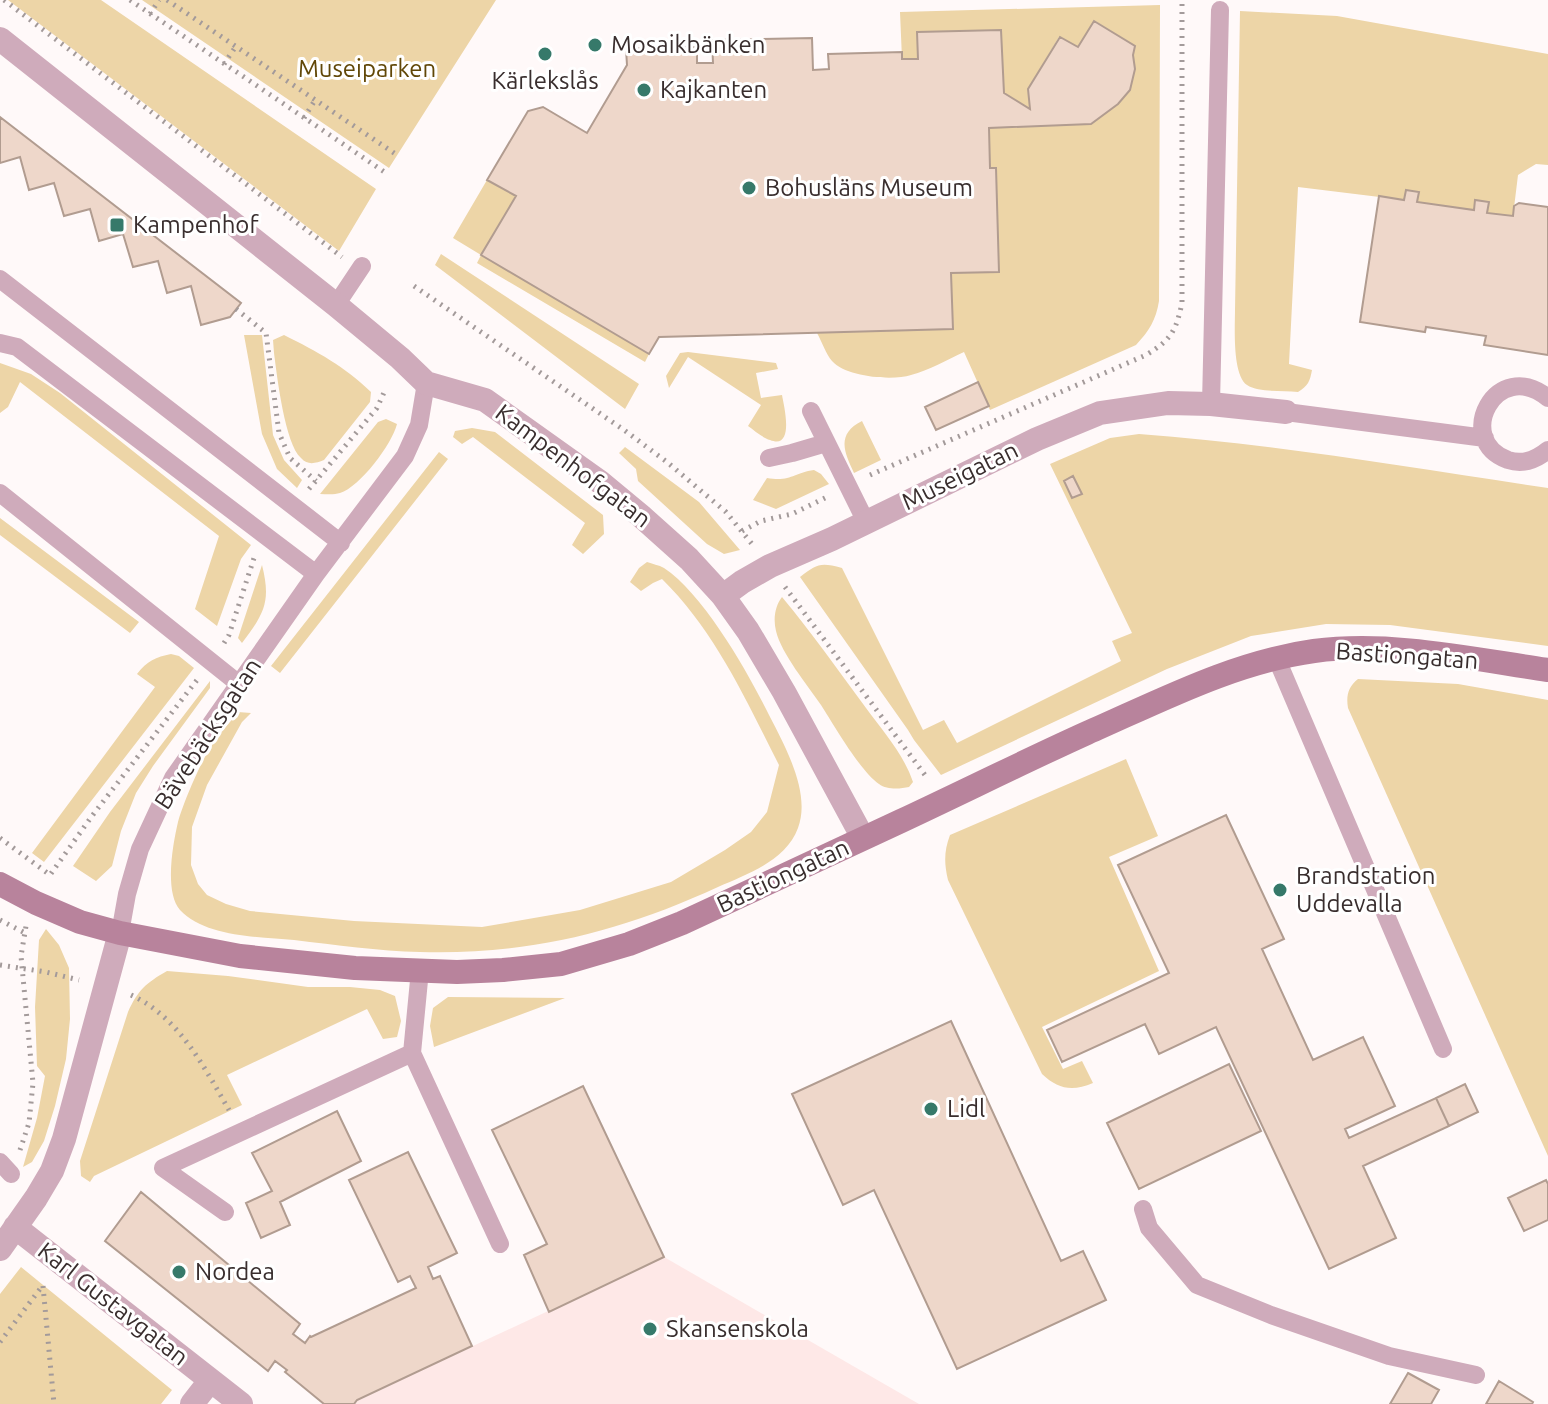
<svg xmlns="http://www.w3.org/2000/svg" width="1548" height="1404" viewBox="0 0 1548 1404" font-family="Ubuntu,sans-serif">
<rect width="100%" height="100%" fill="#fff9f9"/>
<path fill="#fee8e7" d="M664,1257L919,1404H354L357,1400Z"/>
<path fill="#edd5a7" d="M8,0H101L376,189L339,251Z
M142,0H496L389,168Z
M1160,5L1159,301C1156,320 1149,331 1136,345L990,410L964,352C947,360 929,370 911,375C892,381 846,377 832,361C826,354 822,342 817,333L953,329L951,273L990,168L989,128L1091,124L1118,104L1135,69L1133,55L1135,46L1095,21L1078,47L1059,37L1028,89L1030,109L1004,93L1001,30L917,32L918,59H902L900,12Z
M1240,11L1337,16L1548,54V165L1536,164L1518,175L1513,216L1487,213L1489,203L1476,200L1474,210L1417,202L1418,192L1406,190L1404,200L1298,187L1289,364L1312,370C1310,381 1308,386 1298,392C1283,390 1259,393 1247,385C1232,375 1235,327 1235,310Z
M487,180L516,196L481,255L649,354L645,362L477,263L481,255L453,238Z
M441,254L639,384L625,409L435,265Z
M244,335H262L273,435L284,460L302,480L297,488L277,469L262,434Z
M284,335C318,352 344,366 371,392L370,402L324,460C316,463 308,466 301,458C285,444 277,376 274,353L273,340Z
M688,352L776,363L778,369L756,373L761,398L782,395C784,406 795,450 770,440C763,438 755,431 748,426L761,405L688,357L669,388L666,376L680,353Z
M0,363L31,374L60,393L251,545L241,559L217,626L195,609L219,536L20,382L8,407L0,413Z
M386,419L397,424C392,444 360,487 340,493C334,495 326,494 320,494L378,422Z
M862,421L881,460L854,473C844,452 836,434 862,421Z
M472,428L495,432L603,515L604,534L583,554L572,545L585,523L473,437L462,444L453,437L455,431Z
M1139,434C1276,444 1412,468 1548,488V646L1390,625L1326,624L1251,636L1167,669L941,775L914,740L908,730L800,577C817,564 820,562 842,568L923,730L944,720L957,743L1121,661L1112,641L1132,633L1050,464L1110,438Z
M625,447L699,502L740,550L724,554L707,544L638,481L636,469L619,453Z
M439,452L448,459L280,673L271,666Z
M814,470L821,474L829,484L776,509L753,500L767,478C791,482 793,473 814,470Z
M0,518L139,622L130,633L0,535Z
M647,562C652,564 659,565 664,568C702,593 745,667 766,709C782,741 812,791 798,828C786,861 747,874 718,887C620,932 529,955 420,952C378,951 336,945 294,940C260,937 205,937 180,910C164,892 173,843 178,822C183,804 199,766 209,750C217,736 229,724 238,712L251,713L242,722L207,785L192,827L191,865L198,884L207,895L226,904L250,911L354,921L482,927L580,910L671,882L725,850L751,832L767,812L779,765C746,700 715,631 662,579L653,583L641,591L630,582L639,568Z
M262,565C271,601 265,613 242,643L238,638Z
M782,597C812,633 838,670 866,708C883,731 904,755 913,782L909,787C900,789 887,790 879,784C860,771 834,725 821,705C808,686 781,653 776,631C773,619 775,606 782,597Z
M171,654L179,656L194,668L44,862L32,853L155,687L137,674C147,661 156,657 171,654Z
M1358,679L1458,684L1548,700V1156L1348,708C1346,696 1348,687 1358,679Z
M210,681V688L153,766L136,793L121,831L112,866L96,881L73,866L110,812Z
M1126,759L1158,836L1109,857L1159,971L1042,1027L1063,1069L1082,1061L1093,1083C1072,1092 1058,1089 1042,1074L948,880C944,863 944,851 950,835Z
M46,929L59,945L69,968L70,1019L66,1059L55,1106L44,1141L32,1162L23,1167L37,1118L45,1076L37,1066L35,1007L39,940Z
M167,971L228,976L308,987H350L380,990L395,996L401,1021L397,1037L383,1039L367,1009L227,1075L242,1105L94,1176L90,1182L81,1176L80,1161L128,1012C138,990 146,983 167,971Z
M448,997L565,998L434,1047L430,1026L433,1008Z
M21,1267L172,1390L161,1404H0V1294Z"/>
<path fill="#eed7ca" stroke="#b19c90" stroke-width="2" d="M1094,21L1135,46L1133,55L1135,69L1130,90L1118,104L1091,124L989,128L990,168H996L999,272L951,273L953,329L659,337L649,354L481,255L516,196L487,180L528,111L543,107L587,133L627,65L626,49L697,47V63H713L712,40L812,38L813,70L829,69L828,54L902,52V59H918L917,32L1001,30L1004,93L1030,109L1028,89L1060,37L1078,47Z
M0,117L241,303L230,317L201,325L191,286L167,293L158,261L133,267L123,234L99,241L90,209L64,216L54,183L29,190L20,157L0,163Z
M1406,190L1419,192L1417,202L1474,210L1475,200L1489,202L1487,213L1513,216L1514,206L1519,203L1548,207V355L1484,345L1486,336L1426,327L1425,332L1360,322L1379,196L1404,200Z
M978,382L989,406L936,430L925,407Z
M1073,476L1082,494L1072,498L1064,481Z
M1226,815L1284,939L1262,949L1313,1060L1363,1037L1395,1106L1345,1129L1349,1138L1436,1098L1449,1126L1363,1166L1396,1238L1329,1269L1216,1027L1159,1054L1145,1024L1062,1062L1047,1030L1169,973L1118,865Z
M951,1021L1061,1261L1083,1251L1106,1300L957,1369L874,1190L843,1205L792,1094Z
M1229,1064L1261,1131L1139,1189L1107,1123Z
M1465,1084L1478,1112L1449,1126L1436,1098Z
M583,1086L664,1257L549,1312L524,1255L547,1244L492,1130Z
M337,1111L361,1161L280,1202L290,1225L261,1238L246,1203L272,1191L252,1153Z
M408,1152L457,1253L428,1267L433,1279L440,1276L472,1346L357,1400L354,1404H324L285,1372L287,1370L275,1361L268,1371L105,1241L141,1192L300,1324L293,1334L305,1343L310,1336L311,1337L416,1288L410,1276L398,1282L349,1180Z
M1546,1180L1548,1184V1220L1524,1231L1508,1198Z
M1408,1373L1439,1390L1431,1404H1390Z
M1499,1381L1533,1402L1532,1404H1486Z"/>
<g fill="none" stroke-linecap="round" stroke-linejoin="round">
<path stroke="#a39a9a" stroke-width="5" stroke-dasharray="2 6" stroke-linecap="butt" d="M4,0L342,257
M130,0L386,173
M167,0L397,155
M150,14L159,0
M224,64L236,46
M304,118L315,100
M414,286L624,430L667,462L726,512L752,544
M236,309L266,333L279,433L290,458L316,481
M870,475L1146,355C1171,340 1176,331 1182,303V0
M309,489L377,408L386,388
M742,531L761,521L792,514L829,496
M785,587L925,775
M224,643L229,635L254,558
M0,838L50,875L92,816L197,680
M0,920L25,933
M0,965L46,972L79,980
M131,995C179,1017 204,1067 229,1110
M20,1150L29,1123L33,1083L21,956L26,926
M43,1286L54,1404
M0,1342L43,1285"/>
<path stroke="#cfabbb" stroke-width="18" d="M0,279L341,543
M336,305L362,266
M0,343L17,347L316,574
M1548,398C1496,356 1453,440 1508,460C1523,465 1536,460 1548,450
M1211,404L1220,10
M811,411L866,522
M1286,412L1485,438
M769,458L792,453L826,443
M0,493L239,684
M1276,657L1443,1049
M120,933L127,894L140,849L173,778L316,574L405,456L419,425L426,383
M420,970L412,1053L500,1244
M0,1162L11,1174
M1143,1209L1149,1228L1197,1285L1271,1315L1389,1356L1476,1375
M225,1212L163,1168L412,1053"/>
<path stroke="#cfabbb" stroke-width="24" d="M0,39L336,305L400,358L426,383L485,400L600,482L641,516L689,559L723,596L748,631L784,692L863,838
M723,596L742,582L770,566L832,539L1037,439L1100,413L1168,403L1211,404L1286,412
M15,1227L241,1404
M0,1249L36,1198L52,1171L64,1139L120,933
M192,1404L210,1381"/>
<path stroke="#b8839c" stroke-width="24" d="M0,884L36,903L80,922L120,933L240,956L355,968L457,972L503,970L561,964L629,944L682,923C755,889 829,855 901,821C963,792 1025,761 1087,733C1160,701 1234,662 1314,651C1391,641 1472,659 1548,670"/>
</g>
<g fill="#36796a" stroke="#fff" stroke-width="3">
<circle cx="595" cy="45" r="8"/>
<circle cx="545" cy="54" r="8"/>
<circle cx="644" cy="90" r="8"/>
<circle cx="749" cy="188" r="8"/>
<rect x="109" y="217" width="16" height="16" rx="4"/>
<circle cx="1280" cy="890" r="8"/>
<circle cx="931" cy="1109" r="8"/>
<circle cx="179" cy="1272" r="8"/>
<circle cx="650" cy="1329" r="8"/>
</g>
<g text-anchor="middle" stroke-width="6" stroke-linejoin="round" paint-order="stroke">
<g font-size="24" fill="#392e2e" stroke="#fff" text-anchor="start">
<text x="611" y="53">Mosaikbänken</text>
<text x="545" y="89" text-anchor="middle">Kärlekslås</text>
<text x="660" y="98">Kajkanten</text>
<text x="765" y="196">Bohusläns Museum</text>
<text x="133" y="233">Kampenhof</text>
<text x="1296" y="884">Brandstation<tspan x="1296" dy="28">Uddevalla</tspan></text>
<text x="947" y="1117">Lidl</text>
<text x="195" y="1280">Nordea</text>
<text x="666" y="1337">Skansenskola</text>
</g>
<g font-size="24" fill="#614707" stroke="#fff">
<text x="367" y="77">Museiparken</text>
</g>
<g font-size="24" fill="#392e2e" stroke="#fff">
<text transform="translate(573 466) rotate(37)" y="8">Kampenhofgatan</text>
<text transform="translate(960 476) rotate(-26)" y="8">Museigatan</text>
<text transform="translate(1407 656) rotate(4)" y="8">Bastiongatan</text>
<text transform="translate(208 734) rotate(-57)" y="8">Bävebäcksgatan</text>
<text transform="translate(783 876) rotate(-25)" y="8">Bastiongatan</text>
<text transform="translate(113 1304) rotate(38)" y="8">Karl Gustavgatan</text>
</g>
</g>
</svg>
